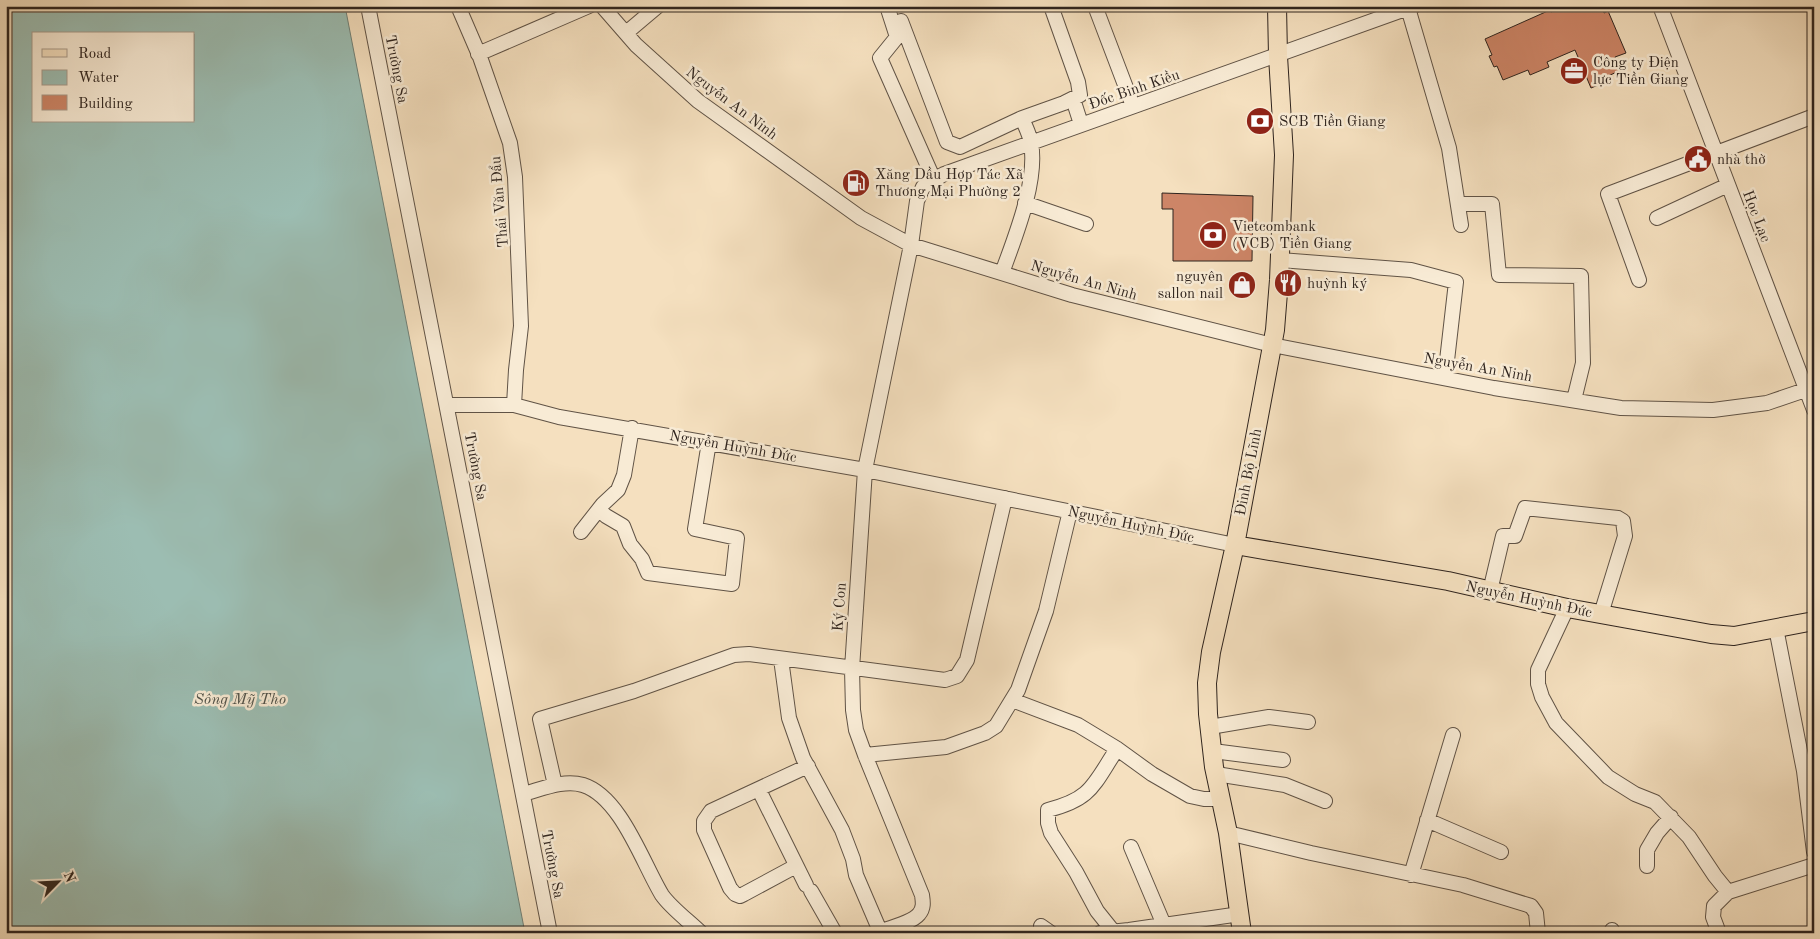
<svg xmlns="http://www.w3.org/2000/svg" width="1820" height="939" viewBox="0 0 1820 939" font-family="'Old Standard TT',serif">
<rect width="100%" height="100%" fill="#f5e0bf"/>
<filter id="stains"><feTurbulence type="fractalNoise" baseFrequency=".004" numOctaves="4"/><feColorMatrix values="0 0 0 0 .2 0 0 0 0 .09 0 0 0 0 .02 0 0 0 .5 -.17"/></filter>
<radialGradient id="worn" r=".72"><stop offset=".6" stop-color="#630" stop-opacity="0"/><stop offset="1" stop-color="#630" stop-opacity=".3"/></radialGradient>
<path fill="#9cbdb2" stroke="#708077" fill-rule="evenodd" d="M6,6H345L525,933H6ZM34,34H194V121H34Z"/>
<path fill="#cd8567" stroke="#2f241e" d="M1565,6H1602L1604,13L1608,11L1626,53L1615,57L1621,70L1606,77L1608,81L1591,88L1575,50L1547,62L1549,67L1530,75L1528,70L1503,80L1497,66L1494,67L1489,56L1492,55L1485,39L1550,10L1551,12Z
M1162,193L1253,196L1252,261H1173V209H1162Z"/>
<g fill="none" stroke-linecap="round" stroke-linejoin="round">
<defs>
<path id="minor" d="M368,6L550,933
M458,6L480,57L510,143L515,177L521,326L516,370L514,405
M602,6L636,45L698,101L861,218L911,245L1072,295L1272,345L1494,388L1621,408L1713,410L1767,403L1814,387
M887,6L897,37L880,58L934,180
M1095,6L1133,106
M1660,6L1814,410
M1408,8L1449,148L1461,225
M901,21L947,142L960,147L1022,118L1064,103L1080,95L1078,82L1051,6
M626,33L658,6
M478,54L589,6
M1073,99L1081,124
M1025,203L1086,224
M1458,204H1492L1499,275L1581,276L1583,363L1574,400
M1657,218L1728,185
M1280,260L1411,270L1456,282L1445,378
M1002,273C1015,237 1038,181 1031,143C1030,135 1025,126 1022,118
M1639,280L1608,194L1814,116
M448,405H514L559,417L865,470L1235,545
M599,510L606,516L623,526L630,544L642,559L648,573L732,584L737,538L695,529L709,442
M581,532L603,504L618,490L624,475L632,428
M1490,591L1503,536H1515L1525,508L1618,518L1623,521L1625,536L1601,614
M1567,608L1538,670V684L1542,697L1556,723L1608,777L1635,794L1655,802L1689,837L1715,876L1728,892L1714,906L1713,917L1719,933
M1776,628L1804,771L1814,852
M781,659L789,718L803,758L842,830L853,859L856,875L880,931
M1012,700L1078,725L1116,748L1152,774L1190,796L1204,799H1221
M1210,727L1269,717L1308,722
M1213,751L1283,760
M865,755L946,747L985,733L996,726L1018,690L1046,611L1070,511
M1216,774L1285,785L1325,801
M555,785L540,719L634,691L734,655L749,654L945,680L957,676L967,660L1005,498
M759,790L806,885
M523,794C542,789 564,779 583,785C621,797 643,864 662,895C671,908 690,922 701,933
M1427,820L1501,852
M1228,833L1311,853L1463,885L1531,906L1536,913L1538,933
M1131,847L1164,925
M796,866L744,894L740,896L735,894L730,888L704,830V821L711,811L808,766
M1647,866V850L1657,833L1671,817
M1411,875L1453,735
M811,891L835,933
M1728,892L1814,865
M1041,926L1051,933
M1113,931L1097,911L1076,872L1051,833L1048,823V810C1092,799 1093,785 1117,749
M875,933C886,929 912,923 919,914C924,908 923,902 922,895L865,755L856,730L853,710L852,669L865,470L911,245L917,201L923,187L944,174L1414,6
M1100,933L1129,930L1240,914
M1612,933V930"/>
<path id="major" d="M1235,545L1448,581L1567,608L1711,634L1734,636L1814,621
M1242,933L1228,833L1214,767L1208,714L1207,683L1211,652L1235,545L1275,330L1279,280L1284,155L1278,56L1277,6"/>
</defs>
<use href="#minor" stroke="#605346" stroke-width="16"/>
<use href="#major" stroke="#2f241e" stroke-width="20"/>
<use href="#minor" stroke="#f8ebd5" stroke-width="14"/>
<use href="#major" stroke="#f5e0bf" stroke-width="18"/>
</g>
<defs>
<symbol id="office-disc" viewBox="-11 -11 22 22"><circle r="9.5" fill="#8f2418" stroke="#f8ebd5"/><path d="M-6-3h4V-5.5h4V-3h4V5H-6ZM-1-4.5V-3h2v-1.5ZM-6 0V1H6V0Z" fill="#fff"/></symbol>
<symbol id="bank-disc" viewBox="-11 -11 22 22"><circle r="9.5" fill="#8f2418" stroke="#f8ebd5"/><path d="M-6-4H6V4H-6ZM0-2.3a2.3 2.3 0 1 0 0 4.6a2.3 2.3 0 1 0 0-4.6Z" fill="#fff"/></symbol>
<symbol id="civic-disc" viewBox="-11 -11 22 22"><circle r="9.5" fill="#8f2418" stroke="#f8ebd5"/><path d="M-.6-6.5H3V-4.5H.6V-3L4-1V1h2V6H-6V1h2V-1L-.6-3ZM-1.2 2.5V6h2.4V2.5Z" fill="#fff"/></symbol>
<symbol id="fuel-disc" viewBox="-11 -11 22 22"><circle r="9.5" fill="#8f2418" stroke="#f8ebd5"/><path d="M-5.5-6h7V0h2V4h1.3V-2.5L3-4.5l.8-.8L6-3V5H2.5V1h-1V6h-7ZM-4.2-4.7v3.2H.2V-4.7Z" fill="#fff"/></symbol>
<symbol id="restaurant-disc" viewBox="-11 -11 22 22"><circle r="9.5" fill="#8f2418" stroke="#f8ebd5"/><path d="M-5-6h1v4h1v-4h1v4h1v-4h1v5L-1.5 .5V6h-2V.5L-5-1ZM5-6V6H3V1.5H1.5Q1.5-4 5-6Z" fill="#fff"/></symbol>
<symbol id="shop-disc" viewBox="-11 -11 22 22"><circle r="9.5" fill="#8f2418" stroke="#f8ebd5"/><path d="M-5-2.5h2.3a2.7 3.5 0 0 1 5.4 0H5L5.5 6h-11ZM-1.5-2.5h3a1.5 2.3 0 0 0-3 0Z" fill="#fff"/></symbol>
</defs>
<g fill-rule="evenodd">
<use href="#office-disc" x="1558" y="55" width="32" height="32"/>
<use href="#bank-disc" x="1244" y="105" width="32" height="32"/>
<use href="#civic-disc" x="1682" y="143" width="32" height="32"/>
<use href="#fuel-disc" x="840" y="167" width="32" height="32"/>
<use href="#bank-disc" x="1197" y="219" width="32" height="32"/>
<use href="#restaurant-disc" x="1272" y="267" width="32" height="32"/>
<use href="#shop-disc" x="1226" y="269" width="32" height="32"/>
</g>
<g text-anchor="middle" stroke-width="5" stroke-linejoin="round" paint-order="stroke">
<g font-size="15" fill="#2f241e" stroke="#f8ebd5" text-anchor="start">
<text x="1593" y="67">Công ty Điện<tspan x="1593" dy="17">lực Tiền Giang</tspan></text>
<text x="1279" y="126">SCB Tiền Giang</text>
<text x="1717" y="164">nhà thờ</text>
<text x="875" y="179">Xăng Dầu Hợp Tác Xã<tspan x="875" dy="17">Thương Mại Phường 2</tspan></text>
<text x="1232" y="231">Vietcombank<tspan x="1232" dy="17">(VCB) Tiền Giang</tspan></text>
<text x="1223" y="281" text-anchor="end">nguyên<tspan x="1223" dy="17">sallon nail</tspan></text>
<text x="1307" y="288">huỳnh ký</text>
</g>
<g font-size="15" fill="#2f241e" stroke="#f8ebd5">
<text transform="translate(397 69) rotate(79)" y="5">Trường Sa</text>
<text transform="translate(1134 89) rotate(-19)" y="5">Đốc Binh Kiều</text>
<text transform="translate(732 103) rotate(37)" y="5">Nguyễn An Ninh</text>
<text transform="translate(499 202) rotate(-95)" y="5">Thái Văn Đẩu</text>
<text transform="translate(1757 216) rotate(69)" y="5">Học Lạc</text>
<text transform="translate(1084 280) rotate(16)" y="5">Nguyễn An Ninh</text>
<text transform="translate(1478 367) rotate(10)" y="5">Nguyễn An Ninh</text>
<text transform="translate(733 446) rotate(10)" y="5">Nguyễn Huỳnh Đức</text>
<text transform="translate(476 466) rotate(79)" y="5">Trường Sa</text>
<text transform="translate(1248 472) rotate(-79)" y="5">Đinh Bộ Lĩnh</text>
<text transform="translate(1131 524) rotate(12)" y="5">Nguyễn Huỳnh Đức</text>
<text transform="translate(1529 599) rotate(12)" y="5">Nguyễn Huỳnh Đức</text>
<text transform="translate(839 607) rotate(-86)" y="5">Ký Con</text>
<text transform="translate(553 864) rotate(79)" y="5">Trường Sa</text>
</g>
<g font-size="16" font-style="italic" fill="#50524a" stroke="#f8ebd5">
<text x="240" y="704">Sông Mỹ Tho</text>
</g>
</g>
<rect width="1820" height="939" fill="none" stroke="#f5e0bf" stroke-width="25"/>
<rect x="8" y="8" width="1805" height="924" fill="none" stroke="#2f241e" stroke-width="2.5"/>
<rect x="12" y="12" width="1795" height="914" fill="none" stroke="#2f241e"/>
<rect x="32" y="32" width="162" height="90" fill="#f8ebd5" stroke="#a89b8c"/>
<rect x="42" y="49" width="25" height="8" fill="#f5e0bf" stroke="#a89b8c"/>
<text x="78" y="58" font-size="15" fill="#2f241e">Road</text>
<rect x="42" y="70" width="25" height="15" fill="#9cbdb2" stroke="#a89b8c"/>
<text x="78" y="82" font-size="15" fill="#2f241e">Water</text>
<rect x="42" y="95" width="25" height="15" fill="#cd8567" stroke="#a89b8c"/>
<text x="78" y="108" font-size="15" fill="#2f241e">Building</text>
<g transform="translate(58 882) rotate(66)" stroke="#f8ebd5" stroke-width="4" paint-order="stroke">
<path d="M0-4L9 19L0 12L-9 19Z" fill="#2f241e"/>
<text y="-8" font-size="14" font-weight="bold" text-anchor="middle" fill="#2f241e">N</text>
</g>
<rect width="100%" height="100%" filter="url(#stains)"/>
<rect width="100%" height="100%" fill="url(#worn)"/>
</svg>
